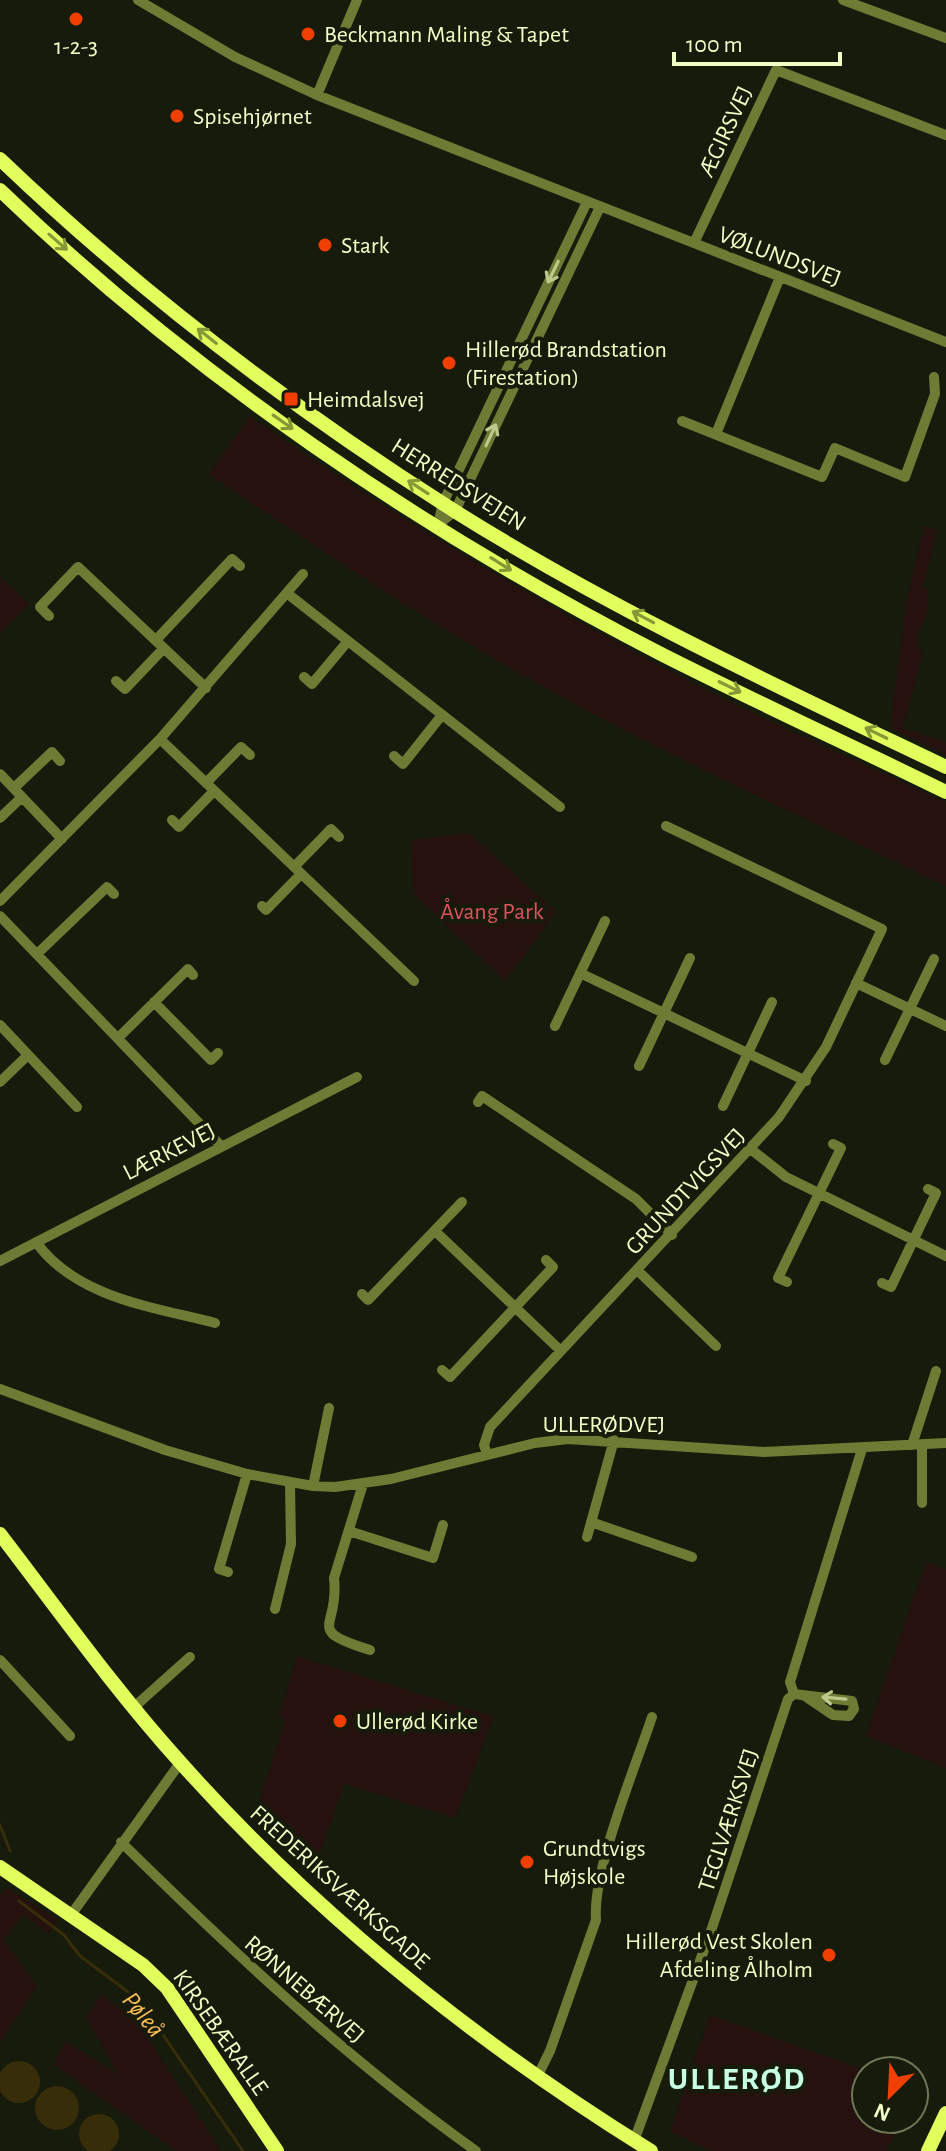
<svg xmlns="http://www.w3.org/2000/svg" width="946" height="2151" viewBox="0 0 946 2151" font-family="'Alegreya Sans',sans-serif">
<rect width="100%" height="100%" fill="#161b0b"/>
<path fill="#25110e" d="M250,416C381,508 520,591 661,666C753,716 851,757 946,802V886C822,826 696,769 575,704C447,635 328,556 209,474Z
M924,526L937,531L923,587L928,590V609L917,640L923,654L903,728L946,742V755L890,728L906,604Z
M0,577L29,604L0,634Z
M469,833L556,912L505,981L414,895L411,840Z
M926,1562L946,1569V1768L866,1736Z
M297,1656L494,1717L455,1818L344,1784L313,1873L253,1821L285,1721L279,1716Z
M6,1887L58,1920L48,1934L23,1914L4,1940L37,1986L0,2043V1897Z
M100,1995L135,2018L221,2151H176L53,2064L66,2042L118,2074L86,2017Z
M710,2015L868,2071L866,2119H902L886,2151H711L670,2131Z"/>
<path fill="#372d08" d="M-2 2082a21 21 0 1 1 42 0a21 21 0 1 1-42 0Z
M35 2108a22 22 0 1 1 44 0a22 22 0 1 1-44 0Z
M79 2134a20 20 0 1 1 40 0a20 20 0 1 1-40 0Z"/>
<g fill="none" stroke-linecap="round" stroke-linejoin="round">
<path stroke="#372d08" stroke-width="3" d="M0,1825L10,1851
M19,1901L64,1935L80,1956L139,2000L243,2151"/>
<path stroke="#6d7b35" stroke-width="10" d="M138,0L235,57L317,95L946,342
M843,0L946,38
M317,95L357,0
M694,243L776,70L946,135
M682,421L822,477L835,448L905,477L935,394L934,377
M716,434L780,277
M438,525L455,511L600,207
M438,525L443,503L587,202
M288,594L560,807
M49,616L40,607L78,567L206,688
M156,640L232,559L240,566
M304,677L312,684L348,641
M116,681L125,689L164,648
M160,739L414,981
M394,756L403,764L442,715
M0,774L62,839
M206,783L241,747L250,755
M14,788L52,752L60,761
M0,818L22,797
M172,820L179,827L214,791
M294,867L331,829L339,837
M0,901L160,739L303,574
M262,906L266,910L301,874
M0,916L221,1146
M37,954L107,887L114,894
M580,973L806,1081
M856,983L946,1026
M154,1002L211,1060L218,1053
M0,1025L77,1107
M555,1026L605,921
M118,1038L188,969L193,975
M885,1060L934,959
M639,1066L690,958
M0,1082L28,1055
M478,1102L482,1096L636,1199L672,1235
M723,1106L772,1002
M752,1150L786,1177L946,1256
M435,1231L561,1351
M36,1242C76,1298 154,1307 215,1323
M0,1261L357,1077
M638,1271L716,1346
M787,1282L778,1278L841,1148L833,1144
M882,1283L891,1287L936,1193L928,1189
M362,1294L368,1300L462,1202
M442,1370L450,1377L553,1267L546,1260
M0,1389L165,1450L247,1474L313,1486L335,1487L391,1479L535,1443L568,1439L764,1452L946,1443
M912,1445L936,1371
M487,1454L484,1445L490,1427L779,1117L826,1047L882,929L666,826
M363,1484L334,1578C340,1629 303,1629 370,1650
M313,1486L329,1408
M922,1503V1445
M591,1522L692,1557
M349,1531L433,1558L443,1525
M587,1537L614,1440
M228,1572L219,1569L247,1474
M275,1609L291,1544L290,1484
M0,1660L70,1736
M794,1694L790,1682L862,1449
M133,1708L190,1657
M121,1842C234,1953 347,2059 476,2151
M71,1915L180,1763
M537,2077L550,2051L596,1920C592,1871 635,1768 652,1717
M634,2141L712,1928L788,1699L794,1694L852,1701L854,1709L849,1716L833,1715L805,1696"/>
<path stroke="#e0ff5c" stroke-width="14" d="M0,159C138,291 292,408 453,510C610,609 779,687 946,767
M0,190C193,376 425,533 663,655C756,702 852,746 946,792
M0,1534C59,1611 115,1690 180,1762C316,1915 477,2043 651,2151
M0,1867L143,1965L167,1988L277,2151
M928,2151L946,2113"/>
</g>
<defs><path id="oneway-shaft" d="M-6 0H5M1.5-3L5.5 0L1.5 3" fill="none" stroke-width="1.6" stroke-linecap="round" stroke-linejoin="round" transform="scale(2)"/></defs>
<g stroke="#859838">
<use href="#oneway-shaft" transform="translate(58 242) rotate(41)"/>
<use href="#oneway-shaft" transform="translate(207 336) rotate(-142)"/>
<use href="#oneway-shaft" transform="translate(283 422) rotate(35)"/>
<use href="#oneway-shaft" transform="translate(418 487) rotate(-147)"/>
<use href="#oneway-shaft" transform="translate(501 564) rotate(32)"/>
<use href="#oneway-shaft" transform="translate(643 617) rotate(-152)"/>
<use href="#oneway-shaft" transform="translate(730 687) rotate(26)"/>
<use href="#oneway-shaft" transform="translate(876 733) rotate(-154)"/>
</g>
<g stroke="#bbca8b">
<use href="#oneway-shaft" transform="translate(553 272) rotate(116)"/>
<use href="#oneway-shaft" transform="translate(491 435) rotate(-65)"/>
<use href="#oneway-shaft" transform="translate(834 1698) rotate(-175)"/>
</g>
<g fill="#f03f00" stroke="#161b0b" stroke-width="3">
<circle cx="76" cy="19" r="8"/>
<circle cx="308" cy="34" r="8"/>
<circle cx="177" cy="116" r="8"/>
<circle cx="325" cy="245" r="8"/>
<circle cx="449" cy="363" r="8"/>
<rect x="283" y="391" width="16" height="16" rx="4"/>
<circle cx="340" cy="1721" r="8"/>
<circle cx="527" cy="1862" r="8"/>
<circle cx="829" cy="1955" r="8"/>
</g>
<g text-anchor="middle" stroke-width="8" stroke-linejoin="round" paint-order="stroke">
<g font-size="24" fill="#efffc5" stroke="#161b0b" text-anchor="start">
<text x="324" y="42">Beckmann Maling &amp; Tapet</text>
<text x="76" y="54" text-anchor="middle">1-2-3</text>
<text x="193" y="124">Spisehjørnet</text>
<text x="341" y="253">Stark</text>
<text x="465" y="357">Hillerød Brandstation<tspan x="465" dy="28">(Firestation)</tspan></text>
<text x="307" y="407">Heimdalsvej</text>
<text x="356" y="1729">Ullerød Kirke</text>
<text x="543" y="1856">Grundtvigs<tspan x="543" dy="28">Højskole</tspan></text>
<text x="813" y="1949" text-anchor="end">Hillerød Vest Skolen<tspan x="813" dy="28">Afdeling Ålholm</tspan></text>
</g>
<g font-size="24" fill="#efffc5" stroke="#161b0b">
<text transform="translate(725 131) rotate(-65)" y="8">ÆGIRSVEJ</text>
<text transform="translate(780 256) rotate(21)" y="8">VØLUNDSVEJ</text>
<text transform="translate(459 484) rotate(32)" y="8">HERREDSVEJEN</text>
<text transform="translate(169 1151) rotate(-27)" y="8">LÆRKEVEJ</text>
<text transform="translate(685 1191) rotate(-47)" y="8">GRUNDTVIGSVEJ</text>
<text x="604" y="1432">ULLERØDVEJ</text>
<text transform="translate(728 1820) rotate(-72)" y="8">TEGLVÆRKSVEJ</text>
<text transform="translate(340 1887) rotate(42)" y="8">FREDERIKSVÆRKSGADE</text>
<text transform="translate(305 1989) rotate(41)" y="8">RØNNEBÆRVEJ</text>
<text transform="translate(221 2032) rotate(55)" y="8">KIRSEBÆRALLE</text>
</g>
<g font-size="24" fill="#de525e" stroke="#161b0b">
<text x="492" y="919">Åvang Park</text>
</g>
<g font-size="26" font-style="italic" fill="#ffbf53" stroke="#161b0b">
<text transform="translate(144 2014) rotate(50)" y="9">Pøleå</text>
</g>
<g font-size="32" font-weight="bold" letter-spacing="2" fill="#c7ffe4" stroke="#161b0b">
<text x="737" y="2089">ULLERØD</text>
</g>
</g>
<g transform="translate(890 2095) rotate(204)"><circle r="38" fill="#161b0b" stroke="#6d7655" stroke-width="2"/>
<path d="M0-6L14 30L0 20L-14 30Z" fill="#f03f00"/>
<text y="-12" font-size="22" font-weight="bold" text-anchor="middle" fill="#efffc5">N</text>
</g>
<path d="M674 52v12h166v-12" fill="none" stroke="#efffc5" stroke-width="4"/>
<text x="686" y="52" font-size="24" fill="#efffc5" stroke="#161b0b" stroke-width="6" paint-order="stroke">100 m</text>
</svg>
